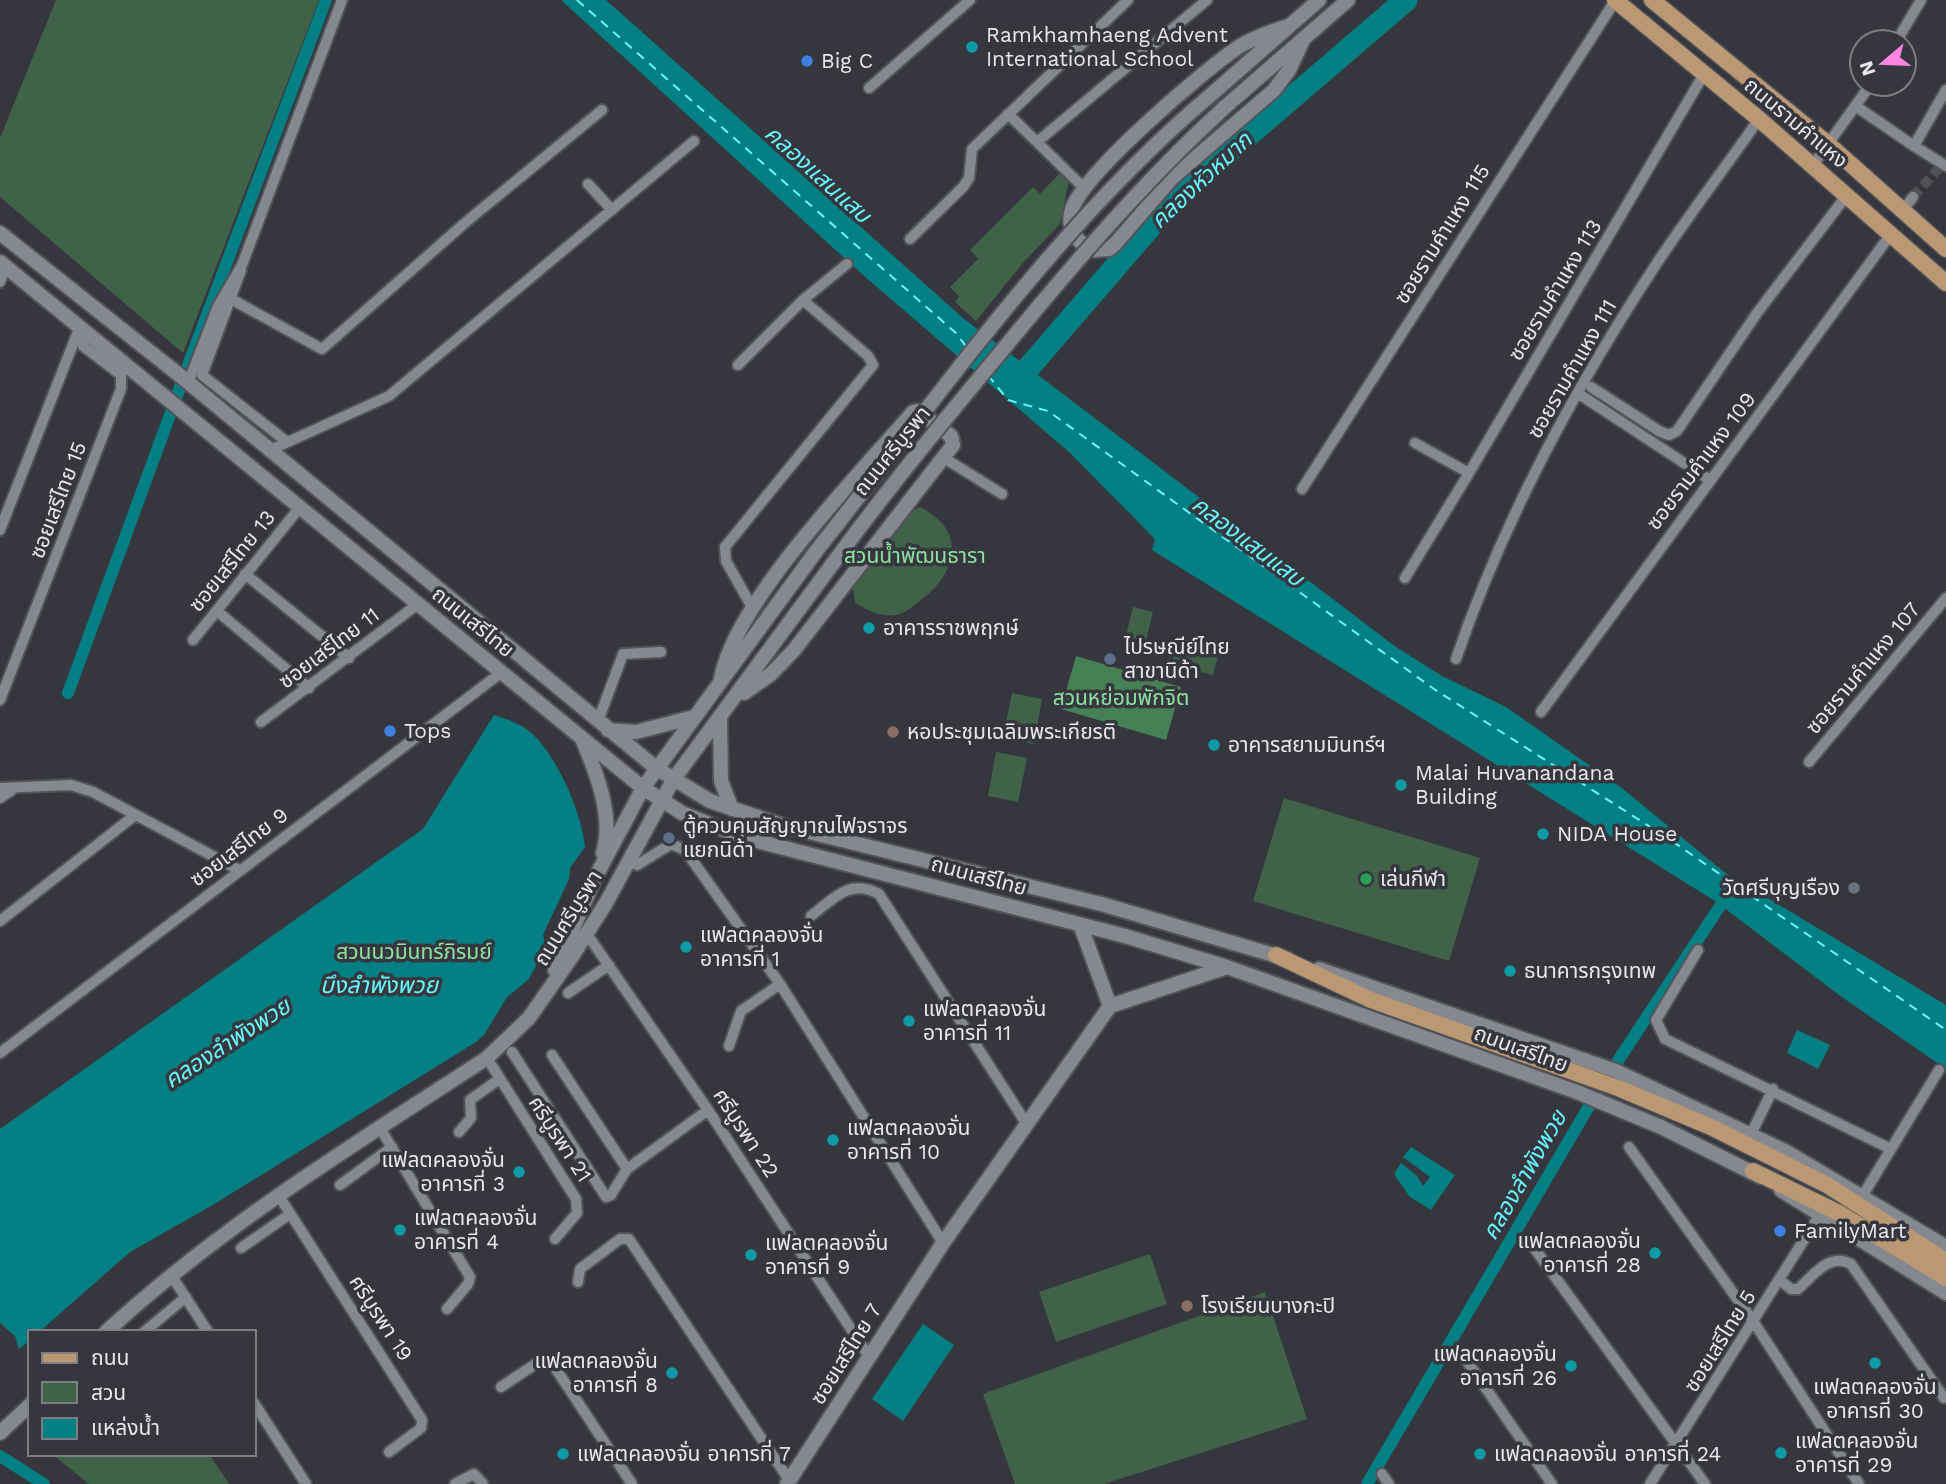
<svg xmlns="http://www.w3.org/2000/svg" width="1946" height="1484" viewBox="0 0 1946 1484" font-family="'Work Sans','Noto Sans Thai',sans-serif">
<rect width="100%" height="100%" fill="#36373e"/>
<path fill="#406248" d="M56,0H319L183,353L0,197V138Z
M1061,172L1069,180L1060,224L1022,264L976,321L955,302L959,296L950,287L978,259L970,250L1033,187L1040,194Z
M920,507C968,531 957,573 920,601C913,606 904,614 896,615C880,617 869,611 855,603C855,597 853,591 853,586C855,562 899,517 920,507Z
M1133,607L1153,612L1143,652L1123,648Z
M1176,644L1218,655L1213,675L1171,665Z
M1012,693L1042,699L1034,744L1003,737Z
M996,752L1027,758L1018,802L988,796Z
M1284,798L1480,858L1449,961L1253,901Z
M1150,1254L1167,1304L1056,1342L1039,1292Z
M1265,1292L1307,1419L1104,1484H1015L983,1394Z
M52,1454H209L229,1484H89Z"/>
<path fill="#468156" d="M1076,656L1181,687L1166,740L1061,709Z"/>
<path fill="#048084" d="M561,0H606L963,318L1396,647L1442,676L1506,707L1623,789L1724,872L1946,1005V1069L1839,995L1715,901L1152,550L1155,539L1069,452L863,275Z
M494,715C505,719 520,723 529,731C556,753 582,813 585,847L570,868L569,879L543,935L546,946L529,979L507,997L484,1035L476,1042L211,1206L130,1252L39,1332H30V1340L19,1349L15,1336L0,1323V1129L423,829Z
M1797,1030L1830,1045L1818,1069L1787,1053Z
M1411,1147L1455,1175L1431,1210L1410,1197L1394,1174L1401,1163L1417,1176L1423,1186L1430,1177L1403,1157Z
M923,1324L954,1345L903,1421L872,1399Z"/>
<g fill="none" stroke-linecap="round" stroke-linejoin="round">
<path stroke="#048084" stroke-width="12" d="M68,693L193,352L326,0
M0,1456L44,1484
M1367,1484L1598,1091L1728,894"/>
<path stroke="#048084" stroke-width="23" d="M1018,380L1174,199L1406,0"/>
<path stroke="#67f6fb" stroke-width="2" stroke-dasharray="9 7" stroke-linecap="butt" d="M577,0L956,333L968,349
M988,375L1008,400L1048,411L1434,689L1666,837L1946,1030"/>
<path stroke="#515258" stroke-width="10" stroke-dasharray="10 5" stroke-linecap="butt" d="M1913,197L1941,166"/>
<defs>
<path id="street" d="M1896,42L1921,0
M869,88L970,0
M1946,90L1914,146L1946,166
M1857,107L1914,146
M1008,114L1037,142L1207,0
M1037,142L1085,189
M1813,165L1871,84
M588,184L612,210
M1903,210L1913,197
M910,239L963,187L969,178L972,149L1128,0
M241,270L202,375L287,442
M0,282L6,267
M231,299L322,349L466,222L602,110
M738,365L803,300L847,264
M188,383L218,306L242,265L342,0
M1591,387L1659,431L1669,435L1677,431L1757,313L1847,195
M1579,394L1710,480
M1415,443L1469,473L1704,74
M268,451L389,396L694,141
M944,458L1002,494
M1302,489L1615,1
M0,530L79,329
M245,574L349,658
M1405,578L1469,473
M753,609L726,561L725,547L873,365L868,356L803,300
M217,611L309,688
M193,640L300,507
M1456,659C1503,521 1575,388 1655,266C1688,216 1725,168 1759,119
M0,700L121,389V375L83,346L80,327
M1541,712L1891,234
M598,721L623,654L661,652
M261,722L418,604
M1809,762L1946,598
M0,788L71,785L93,792L239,870
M0,798L15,788
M637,865L671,844L685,850L780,984L943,1243
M811,916C834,898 850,878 879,894L1026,1123
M0,921L134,816
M587,934L708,1110L868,1355
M1698,950L1656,1020L1665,1039L1891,1149
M568,993L609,965
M729,1046L741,1011L780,984
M512,1052L606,1197L611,1195L627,1169L708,1110
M0,1053L502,672
M552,1055L627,1169
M487,1058L576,1199L577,1213L555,1239
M380,1128L470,1277L468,1284L447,1309
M459,1132L471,1118L470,1100L498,1080
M1751,1134L1773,1089
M1629,1147L1753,1321L1859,1484
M340,1185L392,1147
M1863,1195L1939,1070
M279,1196L422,1420L421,1428L389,1452
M1532,1245L1705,1484
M241,1248L290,1214
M171,1275L208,1332
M1781,1281L1791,1289H1798C1813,1276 1829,1252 1851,1264L1944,1398
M578,1282L580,1269L620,1239H629L789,1480
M144,1332L186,1297
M1462,1354L1552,1484
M501,1387L540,1361L550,1360L632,1484
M254,1403L306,1484
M1382,1474L1389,1484
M455,1484L474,1474L483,1484
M1650,1484L1819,1216"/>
<path id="secondary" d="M1289,26C1272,31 1256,37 1240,46C1205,69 1085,172 1072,209C1066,227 1077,245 1095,250L1109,249L1115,244L1172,178L1274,90L1289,70L1303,40
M1213,93L1319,0
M1225,107L1348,0
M0,233L178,374L656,768L710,801L781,825L1105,905L1287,959
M0,262L643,788L682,813L742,837L1125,936L1227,967L1577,1092L1661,1127L1761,1177
M721,679C734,602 860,474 913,412L918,411L951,436L953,445L794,650L771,674L744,693
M720,719L721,781L732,809
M608,730L636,732L694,717
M583,741C597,774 614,818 603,853
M1319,969L1616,1071L1785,1151L1946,1247
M555,970L596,876L643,788L817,550
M1110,1006L1227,967
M1781,1190L1946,1293
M106,1332C221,1226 356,1143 487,1058L529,1018L573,955L606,903L673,780L834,562
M0,1433L30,1405
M787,1484L943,1243L1110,1006L1080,924"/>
<path id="primary" d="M1615,0L1759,119L1946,283
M1652,0L1828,144L1946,249
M1276,955L1371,1000L1618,1088L1711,1127L1827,1185L1946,1261
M1753,1171L1841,1214L1946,1278"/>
</defs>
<use href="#street" stroke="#525359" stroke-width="14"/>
<use href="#secondary" stroke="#525359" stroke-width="18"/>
<use href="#primary" stroke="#525359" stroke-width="19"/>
<use href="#street" stroke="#868890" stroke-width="10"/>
<use href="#secondary" stroke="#868890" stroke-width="14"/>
<use href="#primary" stroke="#bb9874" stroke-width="16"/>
<defs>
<path id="secondary-bridge" d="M817,550C942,393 1058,223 1213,93
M834,562C885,492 940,425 996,358C1068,270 1141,184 1225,107"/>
</defs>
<use href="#secondary-bridge" stroke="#525359" stroke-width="18" stroke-linecap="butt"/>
<use href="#secondary-bridge" stroke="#868890" stroke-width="14"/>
</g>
<g fill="#0f9aa8" stroke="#36373e" stroke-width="2.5">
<circle cx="972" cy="47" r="7"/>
<circle cx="869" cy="628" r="7"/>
<circle cx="1214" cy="745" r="7"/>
<circle cx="1401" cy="785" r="7"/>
<circle cx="1543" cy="834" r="7"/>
<circle cx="686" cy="947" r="7"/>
<circle cx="1510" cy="971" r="7"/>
<circle cx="909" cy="1021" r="7"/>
<circle cx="833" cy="1140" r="7"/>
<circle cx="519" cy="1172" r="7"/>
<circle cx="400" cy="1230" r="7"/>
<circle cx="1655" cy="1253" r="7"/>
<circle cx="751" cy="1255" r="7"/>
<circle cx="1875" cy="1363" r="7"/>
<circle cx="1571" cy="1366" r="7"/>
<circle cx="672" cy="1373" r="7"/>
<circle cx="1781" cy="1453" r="7"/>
<circle cx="563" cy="1454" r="7"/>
<circle cx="1480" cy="1454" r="7"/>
</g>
<g fill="#3f7fe0" stroke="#36373e" stroke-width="2.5">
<circle cx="807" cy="61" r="7"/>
<circle cx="390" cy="731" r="7"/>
<circle cx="1780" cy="1231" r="7"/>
</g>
<g fill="#5c6f8a" stroke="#36373e" stroke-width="2.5">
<circle cx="1110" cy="659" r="7"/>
<circle cx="669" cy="838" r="7"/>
</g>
<g fill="#8d6e63" stroke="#36373e" stroke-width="2.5">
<circle cx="893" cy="732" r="7"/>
<circle cx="1187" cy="1306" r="7"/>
</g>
<circle fill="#2e9e5b" stroke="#36373e" stroke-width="2.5" cx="1366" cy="879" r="7"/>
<circle fill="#6b7280" stroke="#36373e" stroke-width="2.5" cx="1854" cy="888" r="7"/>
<g text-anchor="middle" stroke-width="7" stroke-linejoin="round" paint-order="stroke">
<g font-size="21" fill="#e7e8ed" stroke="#36373e" text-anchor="start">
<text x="986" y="42">Ramkhamhaeng Advent<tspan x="986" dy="24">International School</tspan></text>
<text x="821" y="68">Big C</text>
<text x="883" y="635">อาคารราชพฤกษ์</text>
<text x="1124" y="654">ไปรษณีย์ไทย<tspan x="1124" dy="24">สาขานิด้า</tspan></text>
<text x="404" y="738">Tops</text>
<text x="907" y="739">หอประชุมเฉลิมพระเกียรติ</text>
<text x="1228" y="752">อาคารสยามมินทร์ฯ</text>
<text x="1415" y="780">Malai Huvanandana<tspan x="1415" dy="24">Building</tspan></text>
<text x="683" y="833">ตู้ควบคุมสัญญาณไฟจราจร<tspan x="683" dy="24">แยกนิด้า</tspan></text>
<text x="1557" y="841">NIDA House</text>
<text x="1380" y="886">เล่นกีฬา</text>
<text x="1840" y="895" text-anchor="end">วัดศรีบุญเรือง</text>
<text x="700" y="942">แฟลตคลองจั่น<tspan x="700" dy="24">อาคารที่ 1</tspan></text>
<text x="1524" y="978">ธนาคารกรุงเทพ</text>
<text x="923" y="1016">แฟลตคลองจั่น<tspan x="923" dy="24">อาคารที่ 11</tspan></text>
<text x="847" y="1135">แฟลตคลองจั่น<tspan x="847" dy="24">อาคารที่ 10</tspan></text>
<text x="505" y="1167" text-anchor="end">แฟลตคลองจั่น<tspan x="505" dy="24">อาคารที่ 3</tspan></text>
<text x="414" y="1225">แฟลตคลองจั่น<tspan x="414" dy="24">อาคารที่ 4</tspan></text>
<text x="1794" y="1238">FamilyMart</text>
<text x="1641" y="1248" text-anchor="end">แฟลตคลองจั่น<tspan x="1641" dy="24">อาคารที่ 28</tspan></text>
<text x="765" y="1250">แฟลตคลองจั่น<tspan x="765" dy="24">อาคารที่ 9</tspan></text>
<text x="1201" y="1313">โรงเรียนบางกะปิ</text>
<text x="1557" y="1361" text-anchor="end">แฟลตคลองจั่น<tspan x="1557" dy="24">อาคารที่ 26</tspan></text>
<text x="658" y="1368" text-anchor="end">แฟลตคลองจั่น<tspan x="658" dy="24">อาคารที่ 8</tspan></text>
<text x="1875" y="1394" text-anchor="middle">แฟลตคลองจั่น<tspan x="1875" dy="24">อาคารที่ 30</tspan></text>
<text x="1795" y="1448">แฟลตคลองจั่น<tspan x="1795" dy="24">อาคารที่ 29</tspan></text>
<text x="577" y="1461">แฟลตคลองจั่น อาคารที่ 7</text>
<text x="1494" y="1461">แฟลตคลองจั่น อาคารที่ 24</text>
</g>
<g font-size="21" fill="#e7e8ed" stroke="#36373e">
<text transform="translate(1796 123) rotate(40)" y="7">ถนนรามคำแหง</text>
<text transform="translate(1442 234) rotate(-58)" y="7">ซอยรามคำแหง 115</text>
<text transform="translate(1555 290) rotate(-59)" y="7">ซอยรามคำแหง 113</text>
<text transform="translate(1572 369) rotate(-60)" y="7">ซอยรามคำแหง 111</text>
<text transform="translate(892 451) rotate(-51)" y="7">ถนนศรีบูรพา</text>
<text transform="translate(1701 461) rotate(-53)" y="7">ซอยรามคำแหง 109</text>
<text transform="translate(58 500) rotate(-69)" y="7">ซอยเสรีไทย 15</text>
<text transform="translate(232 561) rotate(-51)" y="7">ซอยเสรีไทย 13</text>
<text transform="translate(473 622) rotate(39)" y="7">ถนนเสรีไทย</text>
<text transform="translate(329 648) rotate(-37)" y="7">ซอยเสรีไทย 11</text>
<text transform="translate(1863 668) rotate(-50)" y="7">ซอยรามคำแหง 107</text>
<text transform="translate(239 847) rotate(-37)" y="7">ซอยเสรีไทย 9</text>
<text transform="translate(979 876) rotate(15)" y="7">ถนนเสรีไทย</text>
<text transform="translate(568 918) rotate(-58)" y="7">ถนนศรีบูรพา</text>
<text transform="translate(1521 1049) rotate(20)" y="7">ถนนเสรีไทย</text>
<text transform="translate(746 1133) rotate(57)" y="7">ศรีบูรพา 22</text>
<text transform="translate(560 1139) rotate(57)" y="7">ศรีบูรพา 21</text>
<text transform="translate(381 1318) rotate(57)" y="7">ศรีบูรพา 19</text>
<text transform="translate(1720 1341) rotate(-58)" y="7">ซอยเสรีไทย 5</text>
<text transform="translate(846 1354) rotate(-58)" y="7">ซอยเสรีไทย 7</text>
</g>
<g font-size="21" fill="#8de2a3" stroke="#36373e">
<text x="915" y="563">สวนน้ำพัฒนธารา</text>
<text x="1121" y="705">สวนหย่อมพักจิต</text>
<text x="414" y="959">สวนนวมินทร์ภิรมย์</text>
</g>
<g font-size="23" font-style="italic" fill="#67f6fb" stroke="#36373e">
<text transform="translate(818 174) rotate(42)" y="8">คลองแสนแสบ</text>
<text transform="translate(1201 180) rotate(-43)" y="8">คลองหัวหมาก</text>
<text transform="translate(1248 541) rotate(37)" y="8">คลองแสนแสบ</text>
<text x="379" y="993">บึงลำพังพวย</text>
<text transform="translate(227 1043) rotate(-33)" y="8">คลองลำพังพวย</text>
<text transform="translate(1524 1175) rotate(-60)" y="8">คลองลำพังพวย</text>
</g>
</g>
<rect x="28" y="1330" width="228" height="126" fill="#36373e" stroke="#7d7e84" stroke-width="2"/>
<rect x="42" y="1353" width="35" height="10" fill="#bb9874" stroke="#7d7e84" stroke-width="2"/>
<text x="91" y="1365" font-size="21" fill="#e7e8ed">ถนน</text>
<rect x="42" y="1382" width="35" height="21" fill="#406248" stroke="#7d7e84" stroke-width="2"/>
<text x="91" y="1400" font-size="21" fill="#e7e8ed">สวน</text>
<rect x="42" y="1418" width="35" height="21" fill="#048084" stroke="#7d7e84" stroke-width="2"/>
<text x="91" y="1435" font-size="21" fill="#e7e8ed">แหล่งน้ำ</text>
<g transform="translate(1883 63) rotate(251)"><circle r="33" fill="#36373e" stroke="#7d7e84" stroke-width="2"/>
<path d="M0-5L12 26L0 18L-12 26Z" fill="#fe86e1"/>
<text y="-10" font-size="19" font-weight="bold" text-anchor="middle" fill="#e7e8ed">N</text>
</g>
</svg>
